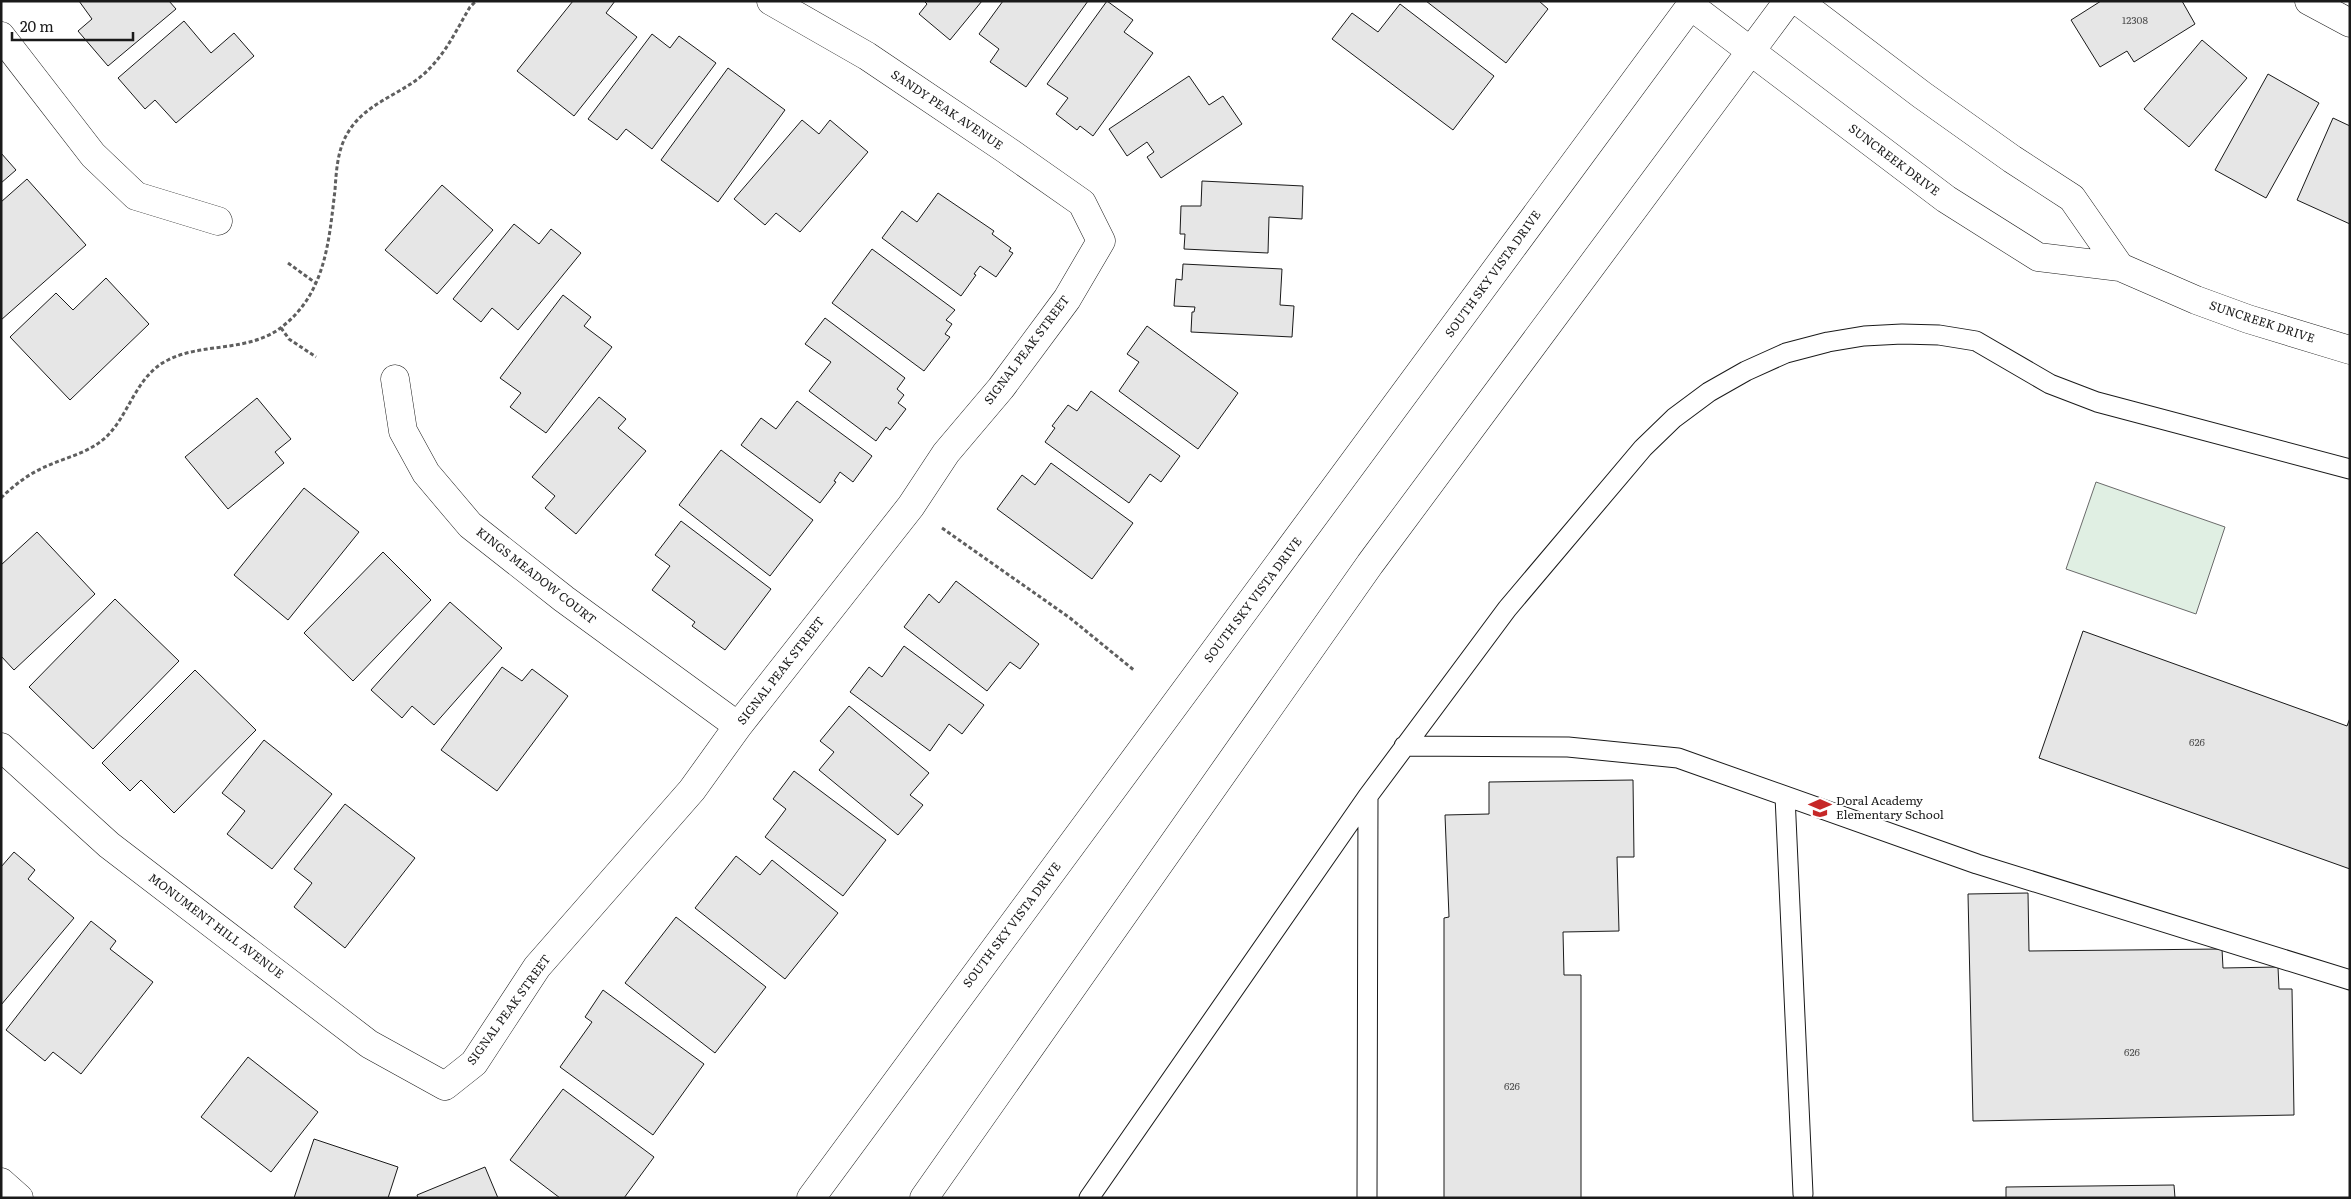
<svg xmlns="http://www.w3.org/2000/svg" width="2351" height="1199" viewBox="0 0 2351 1199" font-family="Literata,serif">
<rect width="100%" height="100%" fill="#fff"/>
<path fill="#e0efe3" stroke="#6a6a6a" d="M2096,482L2225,527L2196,614L2066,569Z"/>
<path fill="#e6e6e6" stroke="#1a1a1a" d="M169,1L176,9L108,66L78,31L92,19L79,1Z
M573,1H615L606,13L637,37L574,116L517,71Z
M924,1H982L950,40L919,14L927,4Z
M1003,1H1088L1026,87L990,62L999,49L979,34Z
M1107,1L1133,20L1124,32L1153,53L1093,136L1080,126L1077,130L1056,114L1068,98L1047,84Z
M1426,1H1539L1548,9L1506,63Z
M2101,1H2182L2195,24L2134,62L2127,51L2100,67L2071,20Z
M1400,4L1494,76L1453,130L1332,39L1352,13L1378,32Z
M184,21L211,53L234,33L254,56L176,123L155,100L145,109L118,78Z
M652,34L670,48L679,36L716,63L652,149L626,129L617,140L588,119Z
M2202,40L2247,78L2189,147L2144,109Z
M728,68L785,110L718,202L661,160Z
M2268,74L2319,103L2266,198L2215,170Z
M1189,76L1209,105L1223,96L1242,124L1161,178L1147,157L1154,152L1147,142L1127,156L1109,129Z
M2333,118L2350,126V224L2297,200Z
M802,120L819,134L830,120L868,152L800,232L776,213L765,225L734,199Z
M1,153L16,170L1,183Z
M27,179L86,245L1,320V202Z
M1202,181L1303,186L1302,219L1269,217L1268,253L1184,249L1185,234H1180L1181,206H1201Z
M442,185L493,230L437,294L385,250Z
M938,193L994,231L992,234L1011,248L1009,251L1013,253L996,277L980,266L974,274L976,275L961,296L882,238L902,211L917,222Z
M514,224L539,244L551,229L581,253L518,330L492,308L481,322L453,299Z
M872,249L955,310L946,320L952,324L945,334L950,337L924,371L832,303Z
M1183,264L1282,269L1280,305L1294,306L1292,337L1191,332L1192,312H1194L1195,307L1174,306L1176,279L1182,280Z
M106,278L149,324L70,400L10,337L56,293L73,310Z
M563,295L591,317L584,326L612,347L546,433L510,407L521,393L500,378Z
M825,318L905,378L897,389L904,395L898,403L906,409L890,430L886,427L876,441L809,391L831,362L805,344Z
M1147,326L1238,393L1198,449L1119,391L1139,362L1127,354Z
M1091,391L1180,456L1161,482L1150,474L1129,503L1045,442L1055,428L1052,426L1068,405L1077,411Z
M599,397L626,419L618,428L646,451L576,534L545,508L555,496L532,477Z
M257,398L291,439L275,452L284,463L228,509L185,457Z
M797,401L872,456L853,482L840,472L834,481L836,482L820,503L741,445L761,418L776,429Z
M721,450L813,520L770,576L679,505Z
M1051,463L1133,523L1092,579L997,509L1022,475L1035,485Z
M304,488L359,532L288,620L234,575Z
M681,521L771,589L725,650L692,626L695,622L652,590L670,566L655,555Z
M37,532L95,594L14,670L1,656V565Z
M383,552L431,600L353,681L304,633Z
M956,581L1039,644L1020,669L1010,662L987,691L904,627L929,594L939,603Z
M115,599L179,661L93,749L29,687Z
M450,602L502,648L434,725L412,706L402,718L371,690Z
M2083,631L2347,726L2350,718V869L2039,758Z
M904,646L984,705L962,734L949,724L930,751L850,692L869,667L882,677Z
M502,667L522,681L532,669L568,696L497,791L441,750Z
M195,670L256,730L174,813L141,780L130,791L102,763Z
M849,706L929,773L910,795L923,805L898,835L819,770L834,752L820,741Z
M264,740L332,794L272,869L227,834L245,811L222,793Z
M794,771L886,840L843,896L765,837L786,809L773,799Z
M1633,780L1634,857H1617L1619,931L1563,932L1564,975H1581V1198H1444V918L1449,917L1445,815L1489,814V782Z
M345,804L415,858L345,948L294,907L312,883L294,869Z
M14,852L35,870L28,879L74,918L1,1005V867Z
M736,856L760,875L772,860L838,913L785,979L695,908Z
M2028,893L2029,951L2222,949L2223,968L2278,967L2279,989H2292L2294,1115L1973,1121L1968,894Z
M676,917L766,987L715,1053L625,983Z
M91,921L116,941L110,949L153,982L81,1074L53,1052L45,1061L6,1030Z
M603,990L704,1064L653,1135L560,1067L592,1022L585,1017Z
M248,1057L318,1112L271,1172L201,1117Z
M563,1089L654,1157L624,1198H560L510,1160Z
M314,1139L398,1167L388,1198H294Z
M485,1167L498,1198H418L417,1195Z
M2174,1185L2175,1198H2006V1187Z"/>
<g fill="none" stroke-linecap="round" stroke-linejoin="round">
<defs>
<path id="lane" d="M1404,746L1568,747L1678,758L1977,864L2350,980
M1785,796L1803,1194
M1089,1198L1368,796
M1367,1198L1368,796L1507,609L1643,448L1674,418L1709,392L1746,371L1786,353L1828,342L1864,336L1902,334L1939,335L1976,341L2050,384L2097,402L2350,469"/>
<path id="street" d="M2309,1L2350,23
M1,36L93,155L136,196L218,221
M395,379L403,431L426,473L470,525L564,599L738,726
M1,747L109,845L369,1044L445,1086L474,1063L537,967L692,790L738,726L911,506L946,453L1001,388L1067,299L1101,241L1082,203L1005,149L867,56L771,1"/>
<path id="secondary" d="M1798,1L1922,95L2012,159L2072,198L2120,267
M1691,6L1946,199L2038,257L2120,267L2196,300L2248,319L2350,350
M1,1182L19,1198
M811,1198L1694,1
M924,1198L1370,564L1788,1"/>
</defs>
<use href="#lane" stroke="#1a1a1a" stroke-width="21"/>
<use href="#street" stroke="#1a1a1a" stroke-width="29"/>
<use href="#secondary" stroke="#1a1a1a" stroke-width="29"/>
<path stroke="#5f5f5f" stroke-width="3" stroke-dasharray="4 2.5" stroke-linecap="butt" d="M288,263L317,284
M281,328L289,339L316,357
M1,498C14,485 30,473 47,466C67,457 88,453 105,438C130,415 135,376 168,360C203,342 250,353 283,326C326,292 329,240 335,190C336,175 337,159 342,145C358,101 404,97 431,67C448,49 458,27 470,7L476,1
M942,528L1070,618L1135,671"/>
<use href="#lane" stroke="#fff" stroke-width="19"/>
<use href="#street" stroke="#fff" stroke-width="28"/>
<use href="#secondary" stroke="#fff" stroke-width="28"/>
</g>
<defs>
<symbol id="school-bare" viewBox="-9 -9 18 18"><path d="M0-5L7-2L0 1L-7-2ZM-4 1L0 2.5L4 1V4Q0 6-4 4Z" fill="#c62828" stroke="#fff" stroke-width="2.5" paint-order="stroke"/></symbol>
</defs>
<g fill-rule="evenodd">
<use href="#school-bare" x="1804" y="792" width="32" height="32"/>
</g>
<g text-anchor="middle" stroke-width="4" stroke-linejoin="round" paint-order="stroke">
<g font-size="10" fill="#4d4d4d">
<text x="2135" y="24">12308</text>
<text x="2197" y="746">626</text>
<text x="2132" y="1056">626</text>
<text x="1512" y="1090">626</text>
</g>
<g font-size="12" fill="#1a1a1a" stroke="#fff">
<text transform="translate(947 110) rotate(34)" y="4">SANDY PEAK AVENUE</text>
<text transform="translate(1894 160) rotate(37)" y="4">SUNCREEK DRIVE</text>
<text transform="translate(1493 274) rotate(-54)" y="4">SOUTH SKY VISTA DRIVE</text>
<text transform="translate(2262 322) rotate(18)" y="4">SUNCREEK DRIVE</text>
<text transform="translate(1027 350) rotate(-53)" y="4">SIGNAL PEAK STREET</text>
<text transform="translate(536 576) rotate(38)" y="4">KINGS MEADOW COURT</text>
<text transform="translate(1253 600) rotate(-53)" y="4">SOUTH SKY VISTA DRIVE</text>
<text transform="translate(781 671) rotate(-52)" y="4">SIGNAL PEAK STREET</text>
<text transform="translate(1012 925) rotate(-53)" y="4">SOUTH SKY VISTA DRIVE</text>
<text transform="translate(216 926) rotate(37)" y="4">MONUMENT HILL AVENUE</text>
<text transform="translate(509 1010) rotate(-54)" y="4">SIGNAL PEAK STREET</text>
</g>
<g font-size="12" fill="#1a1a1a" stroke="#fff" text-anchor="start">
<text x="1836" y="805">Doral Academy<tspan x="1836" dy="14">Elementary School</tspan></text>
</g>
</g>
<rect width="2351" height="1199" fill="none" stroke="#1a1a1a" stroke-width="5"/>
<path d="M12 32v8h121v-8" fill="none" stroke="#1a1a1a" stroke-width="2.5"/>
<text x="20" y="32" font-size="15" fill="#1a1a1a" stroke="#ffffff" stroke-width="4" paint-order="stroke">20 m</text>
</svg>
